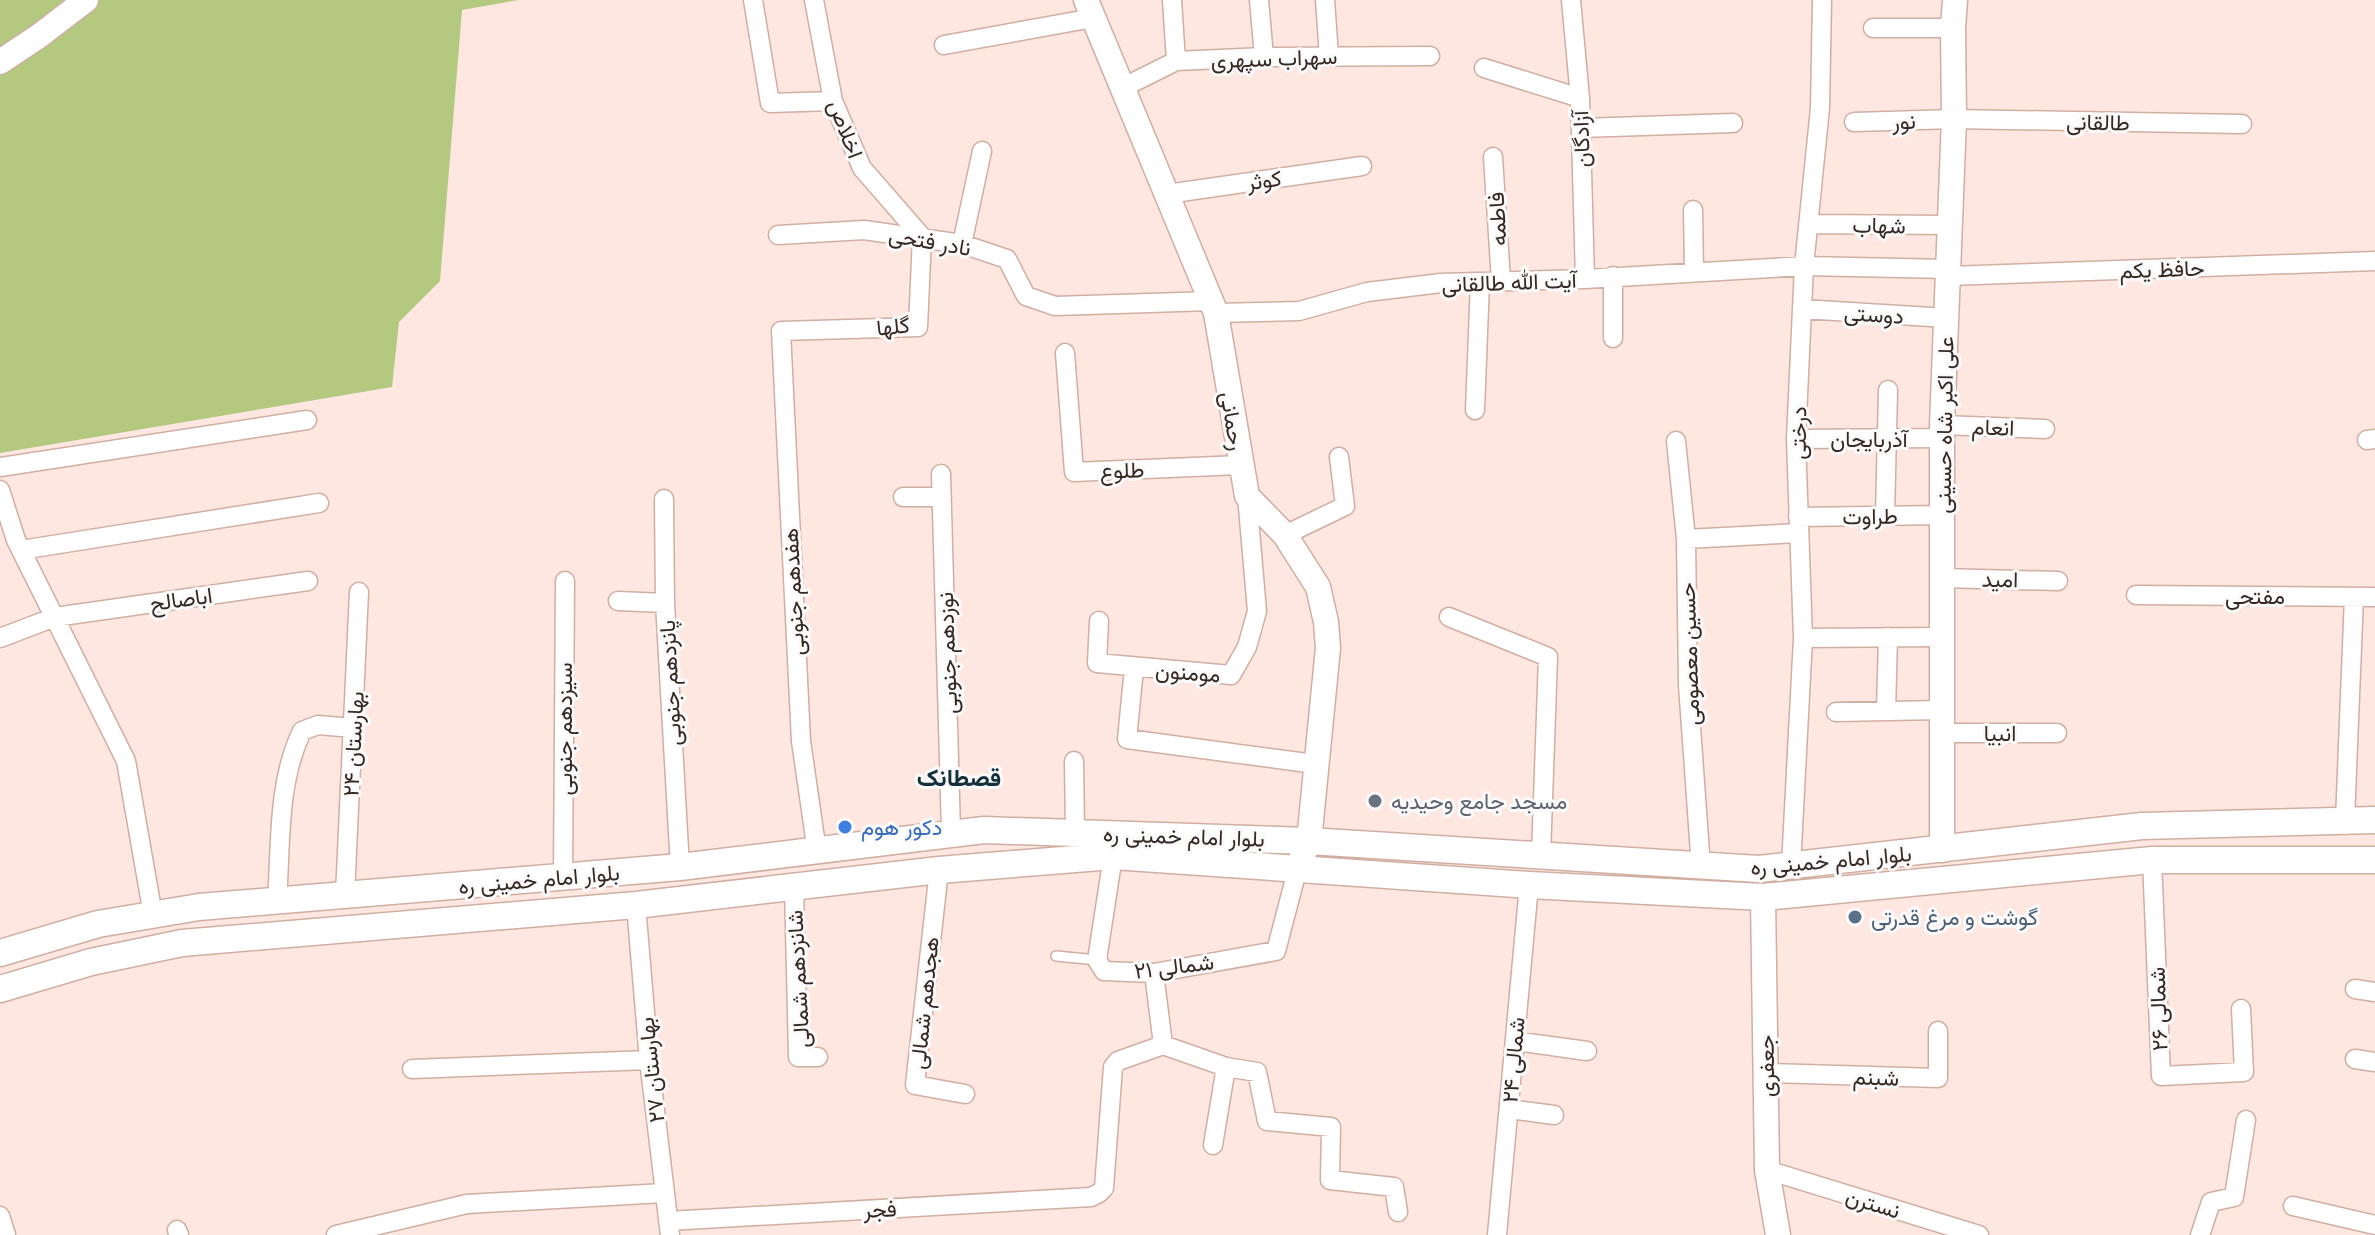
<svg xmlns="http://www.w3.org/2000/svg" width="2375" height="1235" viewBox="0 0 2375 1235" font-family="'Varela Round',Vazirmatn,sans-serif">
<rect width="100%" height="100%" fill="#fde7e0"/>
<path fill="#b2c97f" d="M0,0H518L462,10L440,281L399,322L392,387L0,453Z"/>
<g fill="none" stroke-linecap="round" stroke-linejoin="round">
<defs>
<path id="service" d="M1056,956L1097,960"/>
<path id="minor" d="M753,0L770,103L833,101
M814,0L833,101L862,168L922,237L918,327L781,331L801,741L817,852
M1172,0L1176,61
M1259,0L1264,57
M1325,0L1329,56
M1571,0L1580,98L1585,279
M1873,28H1953
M944,45L1093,18
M1484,68L1580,98
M1124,87L1176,61L1264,57L1430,56
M1854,122L1954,119L2242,124
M1581,128L1733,123
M1493,157L1501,281
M1167,194L1362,166
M1693,210L1694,272
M1808,224L1950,225
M778,235L864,230L962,244L1007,259L1026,296L1055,306L1211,301
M962,244L982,151
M1613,276V338
M1949,276L2375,261
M1802,309L1947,318
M1216,313L1299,311L1367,292L1441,283L1585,279L1804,266L1949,269
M1065,353L1074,472L1240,465
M1475,410L1480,282
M1942,425L2045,429
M1796,439L1942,438
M2367,440L2375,439
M1676,441L1686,539L1688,685L1701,867
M0,467L307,420
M941,474L951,832
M0,490L16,540L126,761L153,915
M903,497H942
M664,499L665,603L680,867
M1885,516L1888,390
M1798,517L1942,515
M1285,535L1345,506L1339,457
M1686,539L1798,533
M21,550L319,503
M1942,578L2058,581
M2136,595L2375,597
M618,601L665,603
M1449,617L1548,657L1541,856
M1099,621L1097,663L1231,675L1247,647L1257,611L1247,496
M0,638L55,617L308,581
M1803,638L1942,637
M1134,668L1127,739L1315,764
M1886,711L1888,637
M1836,712L1942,710
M1942,733H2057
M1074,761L1075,831
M2345,820L2354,597
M1113,856L1097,960L1104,971L1154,973L1276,951L1298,867
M2152,860L2161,1076L2244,1072L2241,1009
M1791,866L1803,638L1796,439L1804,266L1820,108L1822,0
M939,870L915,1085L965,1094
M563,877L565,581
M794,886L798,1057H818
M345,895L359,592
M277,901C281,844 277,783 302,731L318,725L353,728
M636,905L649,1060L670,1235
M1154,973L1163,1045L1226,1067L1257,1072L1267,1121L1331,1127L1330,1180L1394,1187L1398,1212
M2355,989L2375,992
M1515,1041L1587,1051
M2355,1059L2375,1062
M412,1069L649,1060
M1766,1073L1938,1078V1031
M1509,1109L1554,1115
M1213,1145L1226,1067
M1767,1170L1979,1235
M2293,1206L2375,1225
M0,1216L6,1235
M668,1221L1091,1197L1099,1193L1104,1188L1113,1067L1118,1061L1163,1045
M177,1230L179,1235
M336,1235L467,1204L664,1193
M1497,1235L1529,885
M2200,1235L2211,1202L2234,1197L2246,1120"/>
<path id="tertiary" d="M1086,0L1216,313L1247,496L1285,535L1318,587L1326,622L1328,648L1309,841L1298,867
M0,62L39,36L86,0
M1942,850V425L1954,119L1953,28L1955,0
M1763,897L1767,1170L1778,1235"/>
<path id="secondary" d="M0,953L98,924L199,907L680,867L984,830L1309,841L1759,869L2142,826L2375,820
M0,989L91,962L182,943L636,905L939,870L1113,856L1529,885L1763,897L2152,860H2375"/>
</defs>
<use href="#service" stroke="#d1aea2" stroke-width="12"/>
<use href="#minor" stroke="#d1aea2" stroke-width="21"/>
<use href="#tertiary" stroke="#d1aea2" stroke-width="27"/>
<use href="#secondary" stroke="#d1aea2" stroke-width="29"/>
<use href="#service" stroke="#fff" stroke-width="9"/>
<use href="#minor" stroke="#fff" stroke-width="18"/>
<use href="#tertiary" stroke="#fff" stroke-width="24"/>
<use href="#secondary" stroke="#fff" stroke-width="26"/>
</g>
<circle fill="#6b7280" stroke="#fafafa" stroke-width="3" cx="1375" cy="801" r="8"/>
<circle fill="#3f7fe0" stroke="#fafafa" stroke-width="3" cx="845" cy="827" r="8"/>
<circle fill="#5c6f8a" stroke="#fafafa" stroke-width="3" cx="1855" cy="917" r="8"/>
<g text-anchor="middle" stroke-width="6" stroke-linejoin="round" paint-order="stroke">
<g font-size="22" fill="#352823" stroke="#fafafa">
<text transform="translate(1274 58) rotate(-2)" y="8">سهراب سپهری</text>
<text transform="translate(1904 121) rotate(-2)" y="8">نور</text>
<text transform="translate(2098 122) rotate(1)" y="8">طالقانی</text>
<text transform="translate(846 129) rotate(69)" y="8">اخلاص</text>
<text transform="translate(1581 139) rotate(-92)" y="8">آزادگان</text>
<text transform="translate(1264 180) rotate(-8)" y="8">کوثر</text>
<text transform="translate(1497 219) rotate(-93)" y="8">فاطمه</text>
<text transform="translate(1879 225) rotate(1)" y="8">شهاب</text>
<text transform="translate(930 241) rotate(10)" y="8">نادر فتحی</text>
<text transform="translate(2162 269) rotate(-2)" y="8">حافظ یکم</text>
<text transform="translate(1509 282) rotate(-2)" y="8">آیت الله طالقانی</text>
<text transform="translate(1874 314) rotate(4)" y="8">دوستی</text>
<text transform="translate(893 326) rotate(-6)" y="8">گلها</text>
<text transform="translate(1233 421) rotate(81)" y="8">رحمانی</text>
<text transform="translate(1944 425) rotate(-89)" y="8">علی اکبر شاه حسینی</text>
<text transform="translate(1993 427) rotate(2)" y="8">انعام</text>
<text transform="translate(1798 433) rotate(-89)" y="8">درختی</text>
<text x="1869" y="447">آذربایجان</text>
<text transform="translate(1122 470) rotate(-2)" y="8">طلوع</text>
<text transform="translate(1870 516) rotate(-1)" y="8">طراوت</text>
<text transform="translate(2000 579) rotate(1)" y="8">امید</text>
<text transform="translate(793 592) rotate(-93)" y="8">هفدهم جنوبی</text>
<text x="2255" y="604">مفتحی</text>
<text transform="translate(181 599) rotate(-8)" y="8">اباصالح</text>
<text transform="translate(947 653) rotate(-92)" y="8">نوزدهم جنوبی</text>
<text transform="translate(1689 654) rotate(-92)" y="8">حسین معصومی</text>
<text transform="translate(1188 672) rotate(4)" y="8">مومنون</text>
<text transform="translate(670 683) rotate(-93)" y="8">پانزدهم جنوبی</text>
<text transform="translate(564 729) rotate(-90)" y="8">سیزدهم جنوبی</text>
<text x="2000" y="741">انبیا</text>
<text transform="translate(353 744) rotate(-87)" y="8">بهارستان ۲۴</text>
<text transform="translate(1184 836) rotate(2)" y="8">بلوار امام خمینی ره</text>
<text transform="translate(1831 860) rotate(-5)" y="8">بلوار امام خمینی ره</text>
<text transform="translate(539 879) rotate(-5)" y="8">بلوار امام خمینی ره</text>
<text transform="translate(1174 966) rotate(-7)" y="8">۲۱ شمالی</text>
<text transform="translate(798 979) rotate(-93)" y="8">شانزدهم شمالی</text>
<text transform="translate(924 1003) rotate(-84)" y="8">هجدهم شمالی</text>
<text transform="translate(2158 1009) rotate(-92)" y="8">۲۶ شمالی</text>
<text transform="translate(1513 1060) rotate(-85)" y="8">۲۴ شمالی</text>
<text transform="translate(1766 1066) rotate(-91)" y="8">جعفری</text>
<text transform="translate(651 1070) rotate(-96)" y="8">بهارستان ۲۷</text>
<text transform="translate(1876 1077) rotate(2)" y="8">شبنم</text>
<text transform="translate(1873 1203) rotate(17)" y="8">نسترن</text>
<text transform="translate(880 1209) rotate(-3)" y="8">فجر</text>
</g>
<g font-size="22" fill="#5b616d" stroke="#fafafa" text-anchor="start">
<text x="1391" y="809">مسجد جامع وحیدیه</text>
</g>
<g font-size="22" fill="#366cbe" stroke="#fafafa" text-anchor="start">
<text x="861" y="835">دکور هوم</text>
</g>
<g font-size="22" fill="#4e5e75" stroke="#fafafa" text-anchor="start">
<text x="1871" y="925">گوشت و مرغ قدرتی</text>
</g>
<g font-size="24" font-weight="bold" fill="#13313b" stroke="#fafafa">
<text x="959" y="786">قصطانک</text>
</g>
</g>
</svg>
